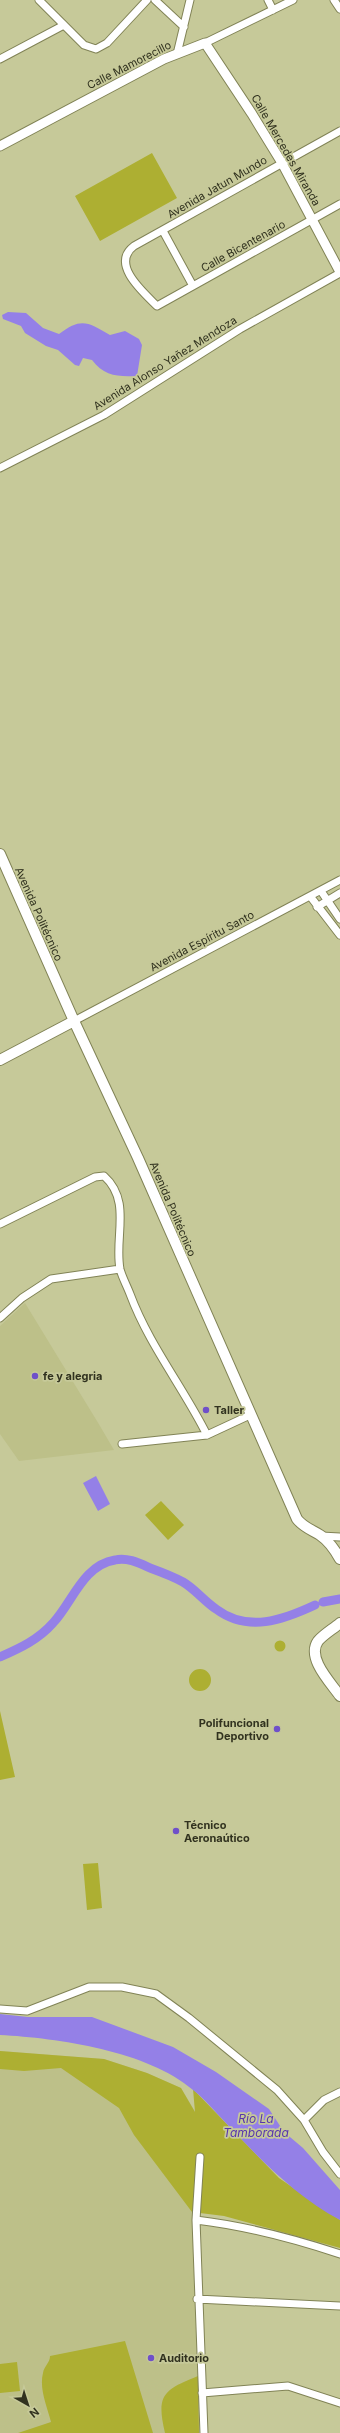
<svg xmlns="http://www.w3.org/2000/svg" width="340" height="2433" viewBox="0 0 340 2433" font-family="Inter,sans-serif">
<rect width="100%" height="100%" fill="#c6c999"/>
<path fill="#bdc089" d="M25,1303L100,1426L114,1450L19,1461L0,1434V1326Z
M0,2051L104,2059L147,2073L181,2088L196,2113L192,2212L199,2433H0Z"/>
<path fill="#adaf32" d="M152,153L177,198L100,241L75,196Z
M161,1501L184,1525L168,1540L145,1515Z
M274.5 1646a5.5 5.5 0 1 1 11 0a5.5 5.5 0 1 1-11 0Z
M189 1680a11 11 0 1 1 22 0a11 11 0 1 1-22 0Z
M0,1711L15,1777L0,1780Z
M98,1863L102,1908L87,1910L83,1864Z
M0,2051L104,2059L147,2073L181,2088L195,2112L193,2089L279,2178L340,2220V2248L224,2216L192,2212L134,2135L119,2108L61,2068L24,2071L0,2069Z
M125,2341L153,2433H18L51,2422C47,2406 39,2389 43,2373C44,2366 50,2363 50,2356Z
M17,2362L20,2391L0,2393V2364Z
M198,2376L199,2433H165C156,2395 163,2390 198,2376Z"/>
<path fill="#9480e7" d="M8,312L26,313L43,328L59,334C81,317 88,322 110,335L125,331L139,339L142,345L137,376C118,377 104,376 92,360L83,358L79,366L75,365L58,350L46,346L25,333L21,326L3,319L2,315Z
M96,1476L110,1504L98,1511L83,1483Z
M0,2014L28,2017H92L173,2047L216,2072L269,2109L284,2132L303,2148L340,2190V2220C295,2196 260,2159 225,2122C215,2112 205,2099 193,2090C148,2051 58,2038 0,2035Z"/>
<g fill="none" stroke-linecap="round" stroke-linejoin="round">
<path stroke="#9480e7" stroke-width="9" d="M323,1602L340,1599
M0,1657C20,1648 38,1640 53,1623C72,1603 83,1565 115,1560C127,1557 139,1563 150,1568C161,1572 172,1576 183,1582C195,1589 204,1601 216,1609C248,1633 283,1620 315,1605"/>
<defs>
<path id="minor" d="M39,0L84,45L96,49L107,43L147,0
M155,0L184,27
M268,0L273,10
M334,0L340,9
M205,43L293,0
M177,54L190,0
M0,59L64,25
M340,131L134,246C110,264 143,292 157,306L340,204
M163,231L193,286
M0,468L104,415L240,329L340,273
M321,891L340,919
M310,896L340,935
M317,907L340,893
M74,1021L340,880
M0,1224L95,1177L104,1176C132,1201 114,1237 120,1269C122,1277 127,1286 130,1294C149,1345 183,1387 207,1435
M0,1318L22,1298L51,1279L120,1269
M122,1444L207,1435L250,1415
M321,1536L340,1537
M0,2009L27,2011L89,1987H122L156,1994L189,2018L277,2090L304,2120L323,2152L340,2174
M304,2120L324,2100L340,2092
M200,2157L196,2220L204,2433
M196,2220C246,2226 292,2238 340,2254
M197,2299L340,2306
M202,2393L288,2386L340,2403"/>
<path id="tertiary" d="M0,146L164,59L205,43L252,114L282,163L340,272"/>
<path id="secondary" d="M0,854L74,1021L138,1158L297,1519C303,1527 312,1530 320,1535C329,1541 335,1550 340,1559
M0,1060L74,1021
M340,1623C333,1629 324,1634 318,1641C306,1658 331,1683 340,1696"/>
</defs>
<use href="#minor" stroke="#818356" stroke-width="9"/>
<use href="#tertiary" stroke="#818356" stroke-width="11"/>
<use href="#secondary" stroke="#818356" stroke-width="12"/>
<use href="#minor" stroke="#fff" stroke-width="7"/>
<use href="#tertiary" stroke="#fff" stroke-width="9"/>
<use href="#secondary" stroke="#fff" stroke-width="10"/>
</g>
<g fill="#6f50c9" stroke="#c6c999" stroke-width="1.5">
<circle cx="35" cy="1376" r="4"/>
<circle cx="206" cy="1410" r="4"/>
<circle cx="277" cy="1729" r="4"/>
<circle cx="176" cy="1831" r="4"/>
<circle cx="151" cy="2358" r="4"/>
</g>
<g text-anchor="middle" stroke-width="3.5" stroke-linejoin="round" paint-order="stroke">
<g font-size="11" fill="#31321f" stroke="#c6c999">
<text transform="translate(129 65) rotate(-27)" y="4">Calle Mamorecillo</text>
<text transform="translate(286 150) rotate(60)" y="4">Calle Mercedes Miranda</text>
<text transform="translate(217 187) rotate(-30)" y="4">Avenida Jatun Mundo</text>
<text transform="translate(243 246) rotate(-29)" y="4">Calle Bicentenario</text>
<text transform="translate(165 363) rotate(-32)" y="4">Avenida Alonso Yañez Mendoza</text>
<text transform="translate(39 914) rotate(66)" y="4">Avenida Politécnico</text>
<text transform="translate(202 941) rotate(-28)" y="4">Avenida Espíritu Santo</text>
<text transform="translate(173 1209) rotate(67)" y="4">Avenida Politécnico</text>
</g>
<g font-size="11" font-weight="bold" fill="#31321f" stroke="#c6c999" text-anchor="start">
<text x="43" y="1380">fe y alegria</text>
<text x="214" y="1414">Taller</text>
<text x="269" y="1727" text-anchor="end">Polifuncional<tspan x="269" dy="13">Deportivo</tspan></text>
<text x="184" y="1829">Técnico<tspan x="184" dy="13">Aeronaútico</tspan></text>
<text x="159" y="2362">Auditorio</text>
</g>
<g font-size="12" font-style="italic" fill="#5835ad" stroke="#c6c999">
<text x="256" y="2123">Río La<tspan x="256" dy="14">Tamborada</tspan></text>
</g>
</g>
<g transform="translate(28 2405) rotate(141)" stroke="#c6c999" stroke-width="3" paint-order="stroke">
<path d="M0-3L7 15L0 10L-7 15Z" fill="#31321f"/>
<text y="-6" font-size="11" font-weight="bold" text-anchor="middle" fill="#31321f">N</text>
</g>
</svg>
